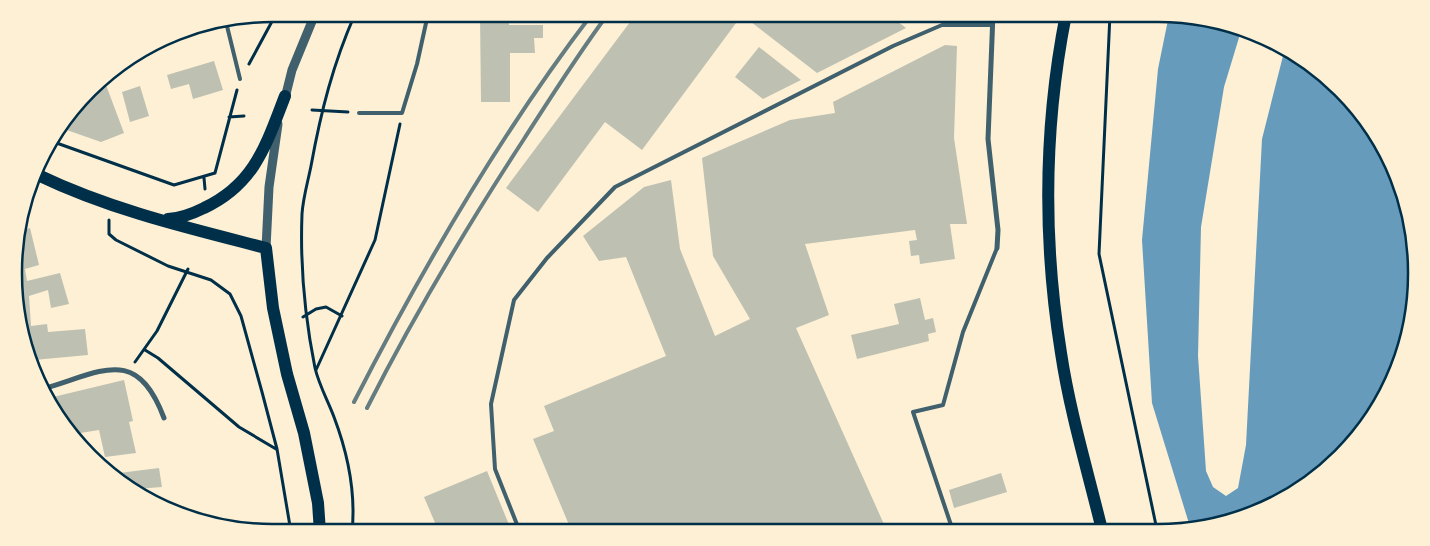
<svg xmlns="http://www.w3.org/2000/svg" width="1430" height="546" viewBox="0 0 1430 546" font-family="'Fira Sans',sans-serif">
<rect width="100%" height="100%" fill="#fdf0d5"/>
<path fill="#669bbc" d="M1169,15L1224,23L1241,31L1224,87L1201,227L1198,356L1206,471L1213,487L1226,496L1238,488L1246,445L1262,139L1284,52L1315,68L1382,144L1414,239L1407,340L1381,403L1328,468L1271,506L1191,530L1152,403L1142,240L1158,69Z"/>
<path fill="#bec0b2" d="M480,14H508L509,25H543V38H534L535,53H510V102H481Z
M636,14H888L906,28L817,73L742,15L642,150L605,122L538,212L506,188Z
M945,45L957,46L954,138L967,224H950L955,259L920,264L919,255L911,256L909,241L917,240L915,230L805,244L829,315L796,328L887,531L572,532L533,439L554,431L544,406L666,356L626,257L599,261L583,236L644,187L671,180L680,249L715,336L750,319L713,256L702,158L790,120L835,113L833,102Z
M759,47L801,80L763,99L735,77Z
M214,61L223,90L193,99L189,84L171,89L167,75Z
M103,77L124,133L101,142L61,128Z
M140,86L149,116L130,122L122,92Z
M30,228L39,265L25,269L27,281L60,273L69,304L51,308L48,290L29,296L31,326L47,324L48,332L85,329L88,355L34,360L19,324L16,239L18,232Z
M920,298L925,320L933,318L936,332L928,334L929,341L857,359L851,335L899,324L894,304Z
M124,380L133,421L129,422L136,453L105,457L99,430L74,434L57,417L49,398Z
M159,468L162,487L136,489L115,479L111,474Z
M487,471L512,532H439L424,497Z
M1001,473L1007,492L954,508L949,490Z"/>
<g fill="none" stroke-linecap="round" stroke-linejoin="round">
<path stroke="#003049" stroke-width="3" d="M1110,14L1099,254L1157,530
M249,64L276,14
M312,110L348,112
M229,117L244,116
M51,141L174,185L215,173L237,90
M204,178L205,189
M109,220V234L116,240L168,266L211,280L230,294L241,316L262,392L277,449L291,532
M303,317L316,309L326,307L342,316
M145,350L158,358L239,427L276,449
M135,362L157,331L188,269
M316,370L375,240L400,124
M352,532C356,493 348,454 334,417C328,401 319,385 315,368C305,318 300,265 302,214C303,198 308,181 311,166C321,111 333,64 355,14"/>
<path stroke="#3f606c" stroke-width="4" d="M226,22L240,79
M359,113H402L417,64L428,14
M953,531L913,412L943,405L963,332L997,248
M520,532L495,469L491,404L514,300L547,258L615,187L893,46L942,25H992"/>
<path stroke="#3f606c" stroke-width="5" d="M993,14L988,139L998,230L997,248
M46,388C103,371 137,346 164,418"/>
<path stroke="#3f606c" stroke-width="9" d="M284,102L292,70L315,14
M266,248L269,187L278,124"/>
<path stroke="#003049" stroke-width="12" d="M1066,14C1044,125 1043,241 1061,353C1070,413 1088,472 1102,530
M38,175C111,210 188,228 266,248L273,308L287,374L304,433L318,503L320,532
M168,219C182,218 192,214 204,208C255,184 266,145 285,96"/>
<path stroke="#657d81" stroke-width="4" d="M354,402C423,267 500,134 592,14
M367,408C415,313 466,228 524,139C551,97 578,54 608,14"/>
</g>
<path d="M0 0H1430V546H0ZM272 22H1158A250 250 0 0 1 1408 272V274A250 250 0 0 1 1158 524H272A250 250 0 0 1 22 274V272A250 250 0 0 1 272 22Z" fill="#fdf0d5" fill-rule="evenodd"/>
<path fill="none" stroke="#003049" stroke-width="2.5" d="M272 22H1158A250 250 0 0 1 1408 272V274A250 250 0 0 1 1158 524H272A250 250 0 0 1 22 274V272A250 250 0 0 1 272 22Z"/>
</svg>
